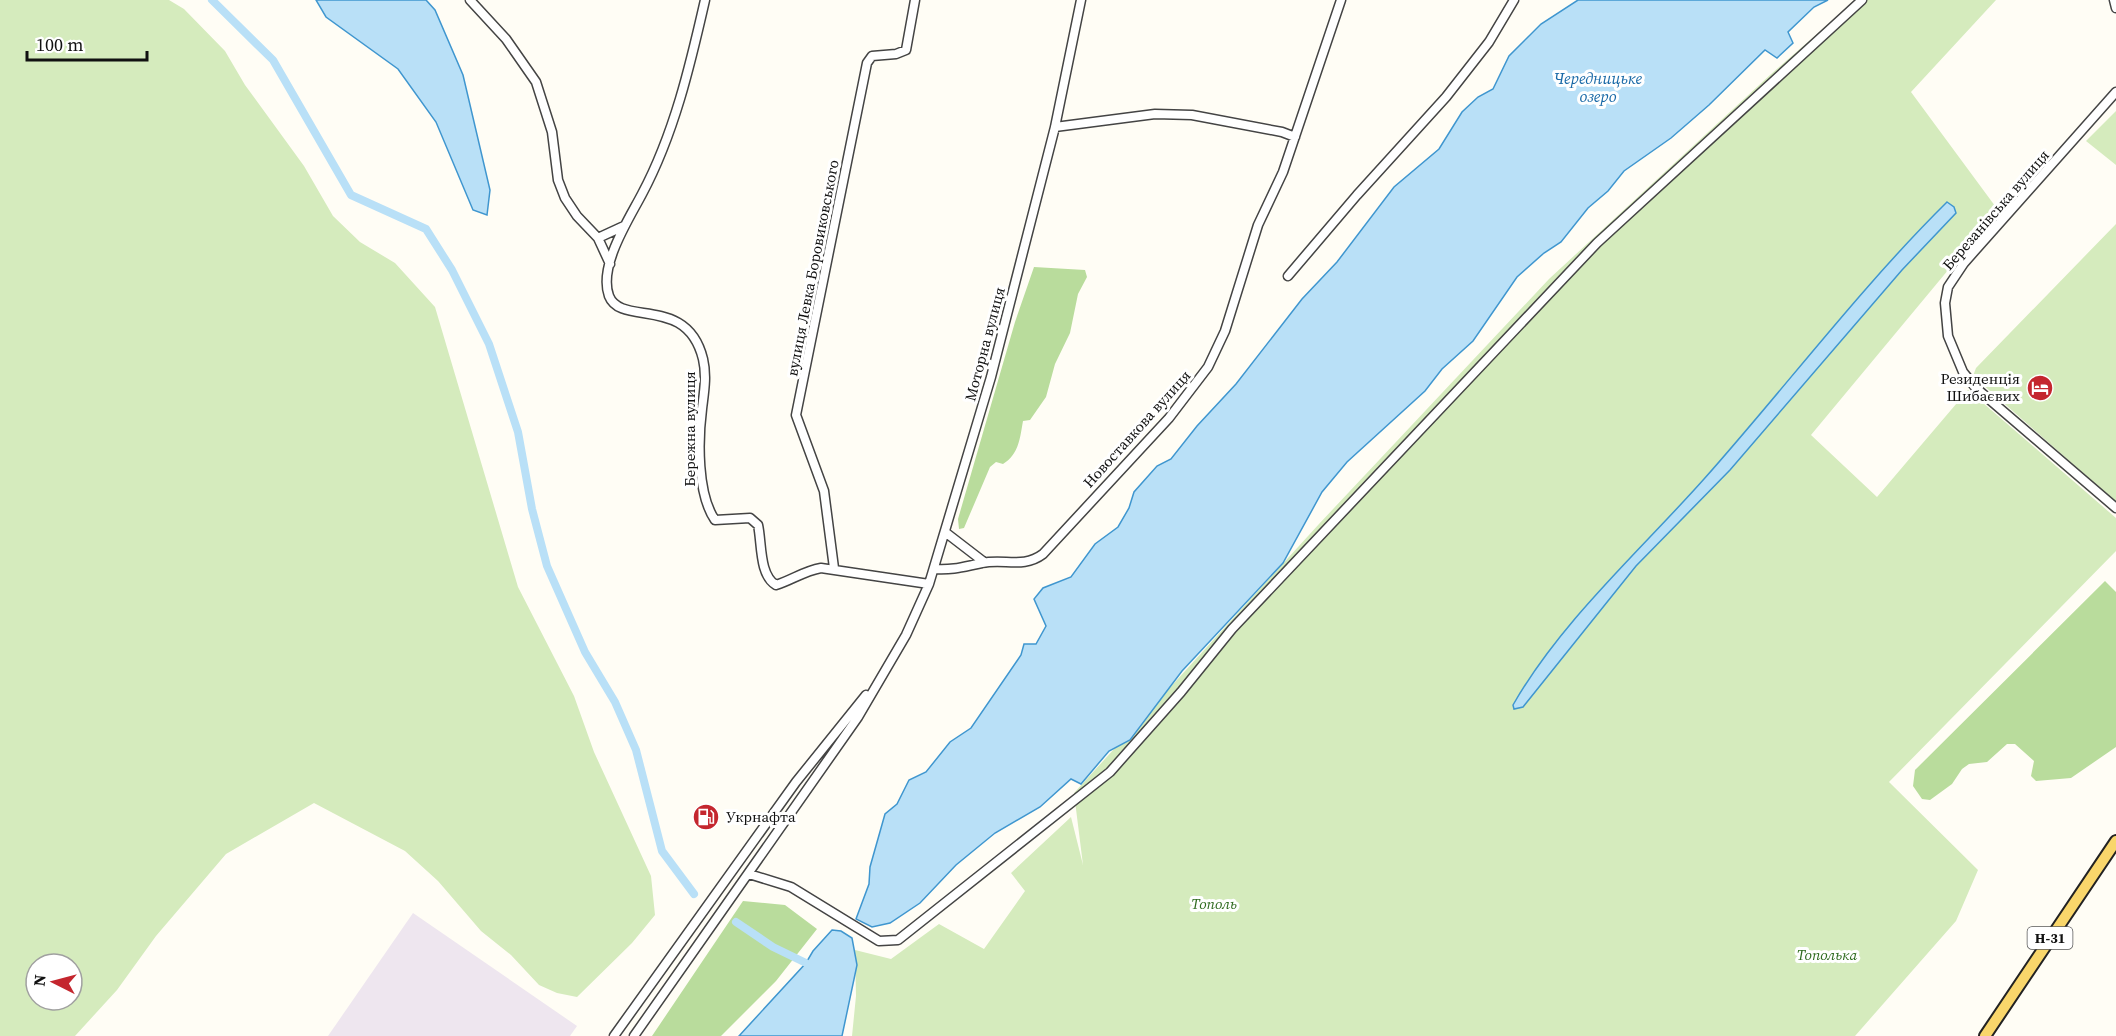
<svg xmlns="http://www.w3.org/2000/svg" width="2116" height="1036" viewBox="0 0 2116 1036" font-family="'Source Serif 4',serif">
<rect width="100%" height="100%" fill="#fffdf5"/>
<path fill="#eee6ef" d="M413,913L577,1026L570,1036H328Z"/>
<path fill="#d5ebbd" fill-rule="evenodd" d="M0,0H169L184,9L225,51L245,85L304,166L333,216L360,242L395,263L435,307L518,587L574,696L594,752L651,876L655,915L632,943L577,997L557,993L539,985L511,955L481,931L438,881L405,851L314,803L226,854L156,936L117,990L75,1036H0ZM36,964H72V1000H36Z
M1856,0H1996L1911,92L1998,210L1811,435L1877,497L1968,390L2116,518V551L1889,782L1978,870L1956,921L1855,1036H852L856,996L855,950L891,959L939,924L984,949L1025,891L1011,873L1071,817L1083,865L1074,793L1319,524L1549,279L1770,75Z
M2116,111V165L2086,141Z
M2116,224V502L1973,376L1976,368Z"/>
<path fill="#b9dc9c" d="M1034,267L1085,270L1087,277L1078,294L1070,333L1055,364L1046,397L1030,420L1023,421C1020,438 1019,454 1003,464L996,462L990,467L964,528L959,529L958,519L1015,322Z
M2105,581L2116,592V747L2071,778L2036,781L2031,776L2034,761L2015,744H2007L1987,762L1969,764L1962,769L1952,784L1930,800L1922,799L1913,786L1915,770Z
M743,901L785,905L817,929L776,981L721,1036H652Z"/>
<path fill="#b9e0f7" stroke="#3f96cf" stroke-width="1.5" d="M316,0H426L435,10L463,75L490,190L487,215L473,210L436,122L398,69L326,17Z
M1578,0H1828L1814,7L1788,32L1793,43L1777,58L1765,50L1709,105L1671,138L1624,171L1608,191L1588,208L1561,242L1544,253L1517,277L1473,341L1442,369L1425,391L1347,462L1322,492L1283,563L1182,671L1130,740L1109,751L1081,784L1071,779L1040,807L995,833L956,865L920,903L890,923L872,927L856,919L869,884L870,867L885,814L897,804L909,780L926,772L950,742L971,728L1021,655L1024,644H1036L1046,626L1034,599L1043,588L1071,577L1095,544L1118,527L1129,508L1134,492L1157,466L1171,459L1197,426L1236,384L1302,299L1337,262L1394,187L1439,149L1462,112L1478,97L1493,89L1509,56L1541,24Z
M1947,202L1954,207L1956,213L1902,270L1730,470L1636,566L1523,707L1514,709L1513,705C1561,621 1640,551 1704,479C1785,388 1860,288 1947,202Z
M832,930L841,931L852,938L857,965L842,1036H739L806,963L813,951Z"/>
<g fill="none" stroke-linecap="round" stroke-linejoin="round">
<path stroke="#b9e0f7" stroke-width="8" d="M212,0L273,60L351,195L426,229L452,270L489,344L518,432L532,509L547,566L585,652L615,702L636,750L662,851L694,894
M736,922L773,947L806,963"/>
<defs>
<path id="minor" d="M470,0L506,39L536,82L552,132L558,180L565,198L577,216L598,238L610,264
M705,0C690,66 674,134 642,194C629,219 598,266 609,296C621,327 687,294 703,359C707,376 704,392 702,409C698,440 697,494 715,520L750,518L758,525C762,543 759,575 776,585C792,580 804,571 821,568L929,584
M2114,0L2116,8
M2116,92L1964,263L1948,287L1945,303L1948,336L1963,372L1976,388L2116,508
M1055,127L1155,114L1192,115L1282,132L1295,137
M598,238L624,226
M1288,276L1357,195L1446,97L1489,42L1514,0
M945,532L984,562
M834,568L824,491L796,415L867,63L872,56L896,54L906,50L915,0
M934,569C955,570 962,567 982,563C1004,558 1023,569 1043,554L1169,418L1208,367L1225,331L1258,225L1283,172L1341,0
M749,874L791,887L879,941L898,940L1110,772L1181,692L1232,629L1597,243L1862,0
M614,1036L796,782L866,695
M634,1036L858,717L906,635L929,584L991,377L1055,127L1081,0"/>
<path id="major" d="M1985,1036L2116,841"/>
</defs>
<use href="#minor" stroke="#444" stroke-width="11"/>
<use href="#major" stroke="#222" stroke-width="14"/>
<use href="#minor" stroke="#fff" stroke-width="8"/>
<use href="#major" stroke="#f9d66b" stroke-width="10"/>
</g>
<defs>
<symbol id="hotel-disc" viewBox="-11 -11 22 22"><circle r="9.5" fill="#c4262e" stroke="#fff"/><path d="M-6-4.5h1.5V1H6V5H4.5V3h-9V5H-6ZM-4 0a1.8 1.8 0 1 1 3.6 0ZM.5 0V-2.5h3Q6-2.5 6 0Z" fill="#fff"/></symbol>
<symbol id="fuel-disc" viewBox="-11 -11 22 22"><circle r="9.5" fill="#c4262e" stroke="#fff"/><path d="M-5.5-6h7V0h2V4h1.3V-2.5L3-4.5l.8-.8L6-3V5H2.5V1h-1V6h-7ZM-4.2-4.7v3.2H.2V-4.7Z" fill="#fff"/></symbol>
</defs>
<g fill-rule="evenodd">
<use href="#hotel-disc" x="2025" y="373" width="30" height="30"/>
<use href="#fuel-disc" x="691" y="802" width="30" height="30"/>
</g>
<g text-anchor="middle" stroke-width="6" stroke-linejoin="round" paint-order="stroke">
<rect fill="#fff" stroke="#585858" stroke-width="1.5" x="2027.5" y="927" width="45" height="22" rx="4.5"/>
<g font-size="14" font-weight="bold" fill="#111">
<text x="2050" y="943">Н-31</text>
</g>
<g font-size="15" fill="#111" stroke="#fff">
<text transform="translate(1996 210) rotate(-49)" y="5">Березанівська вулиця</text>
<text transform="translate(813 268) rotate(-79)" y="5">вулиця Левка Боровиковського</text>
<text transform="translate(985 344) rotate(-75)" y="5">Моторна вулиця</text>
<text transform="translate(690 429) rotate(-90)" y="5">Бережна вулиця</text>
<text transform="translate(1137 429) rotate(-48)" y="5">Новоставкова вулиця</text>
</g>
<g font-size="15" fill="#111" stroke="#fff" text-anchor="end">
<text x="2020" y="384">Резиденція<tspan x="2020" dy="17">Шибаєвих</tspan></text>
<text x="726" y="822" text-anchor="start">Укрнафта</text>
</g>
<g font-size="15" font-style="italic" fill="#2f6b1f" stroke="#fff">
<text x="1214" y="909">Тополь</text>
<text x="1827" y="960">Тополька</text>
</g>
<g font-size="16" font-style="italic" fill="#1768a6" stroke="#fff">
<text x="1598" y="84">Чередницьке<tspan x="1598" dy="18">озеро</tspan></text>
</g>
</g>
<g transform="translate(54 982) rotate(276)"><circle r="28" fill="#ffffff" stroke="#a0a0a0" stroke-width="1.5"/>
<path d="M0-4.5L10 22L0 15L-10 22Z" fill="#c4262e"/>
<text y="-9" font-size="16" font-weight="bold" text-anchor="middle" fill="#111111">N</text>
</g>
<path d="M27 51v9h120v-9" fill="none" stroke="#111111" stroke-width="3"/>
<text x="36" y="51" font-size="18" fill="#111111" stroke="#ffffff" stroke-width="4.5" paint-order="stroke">100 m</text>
</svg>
